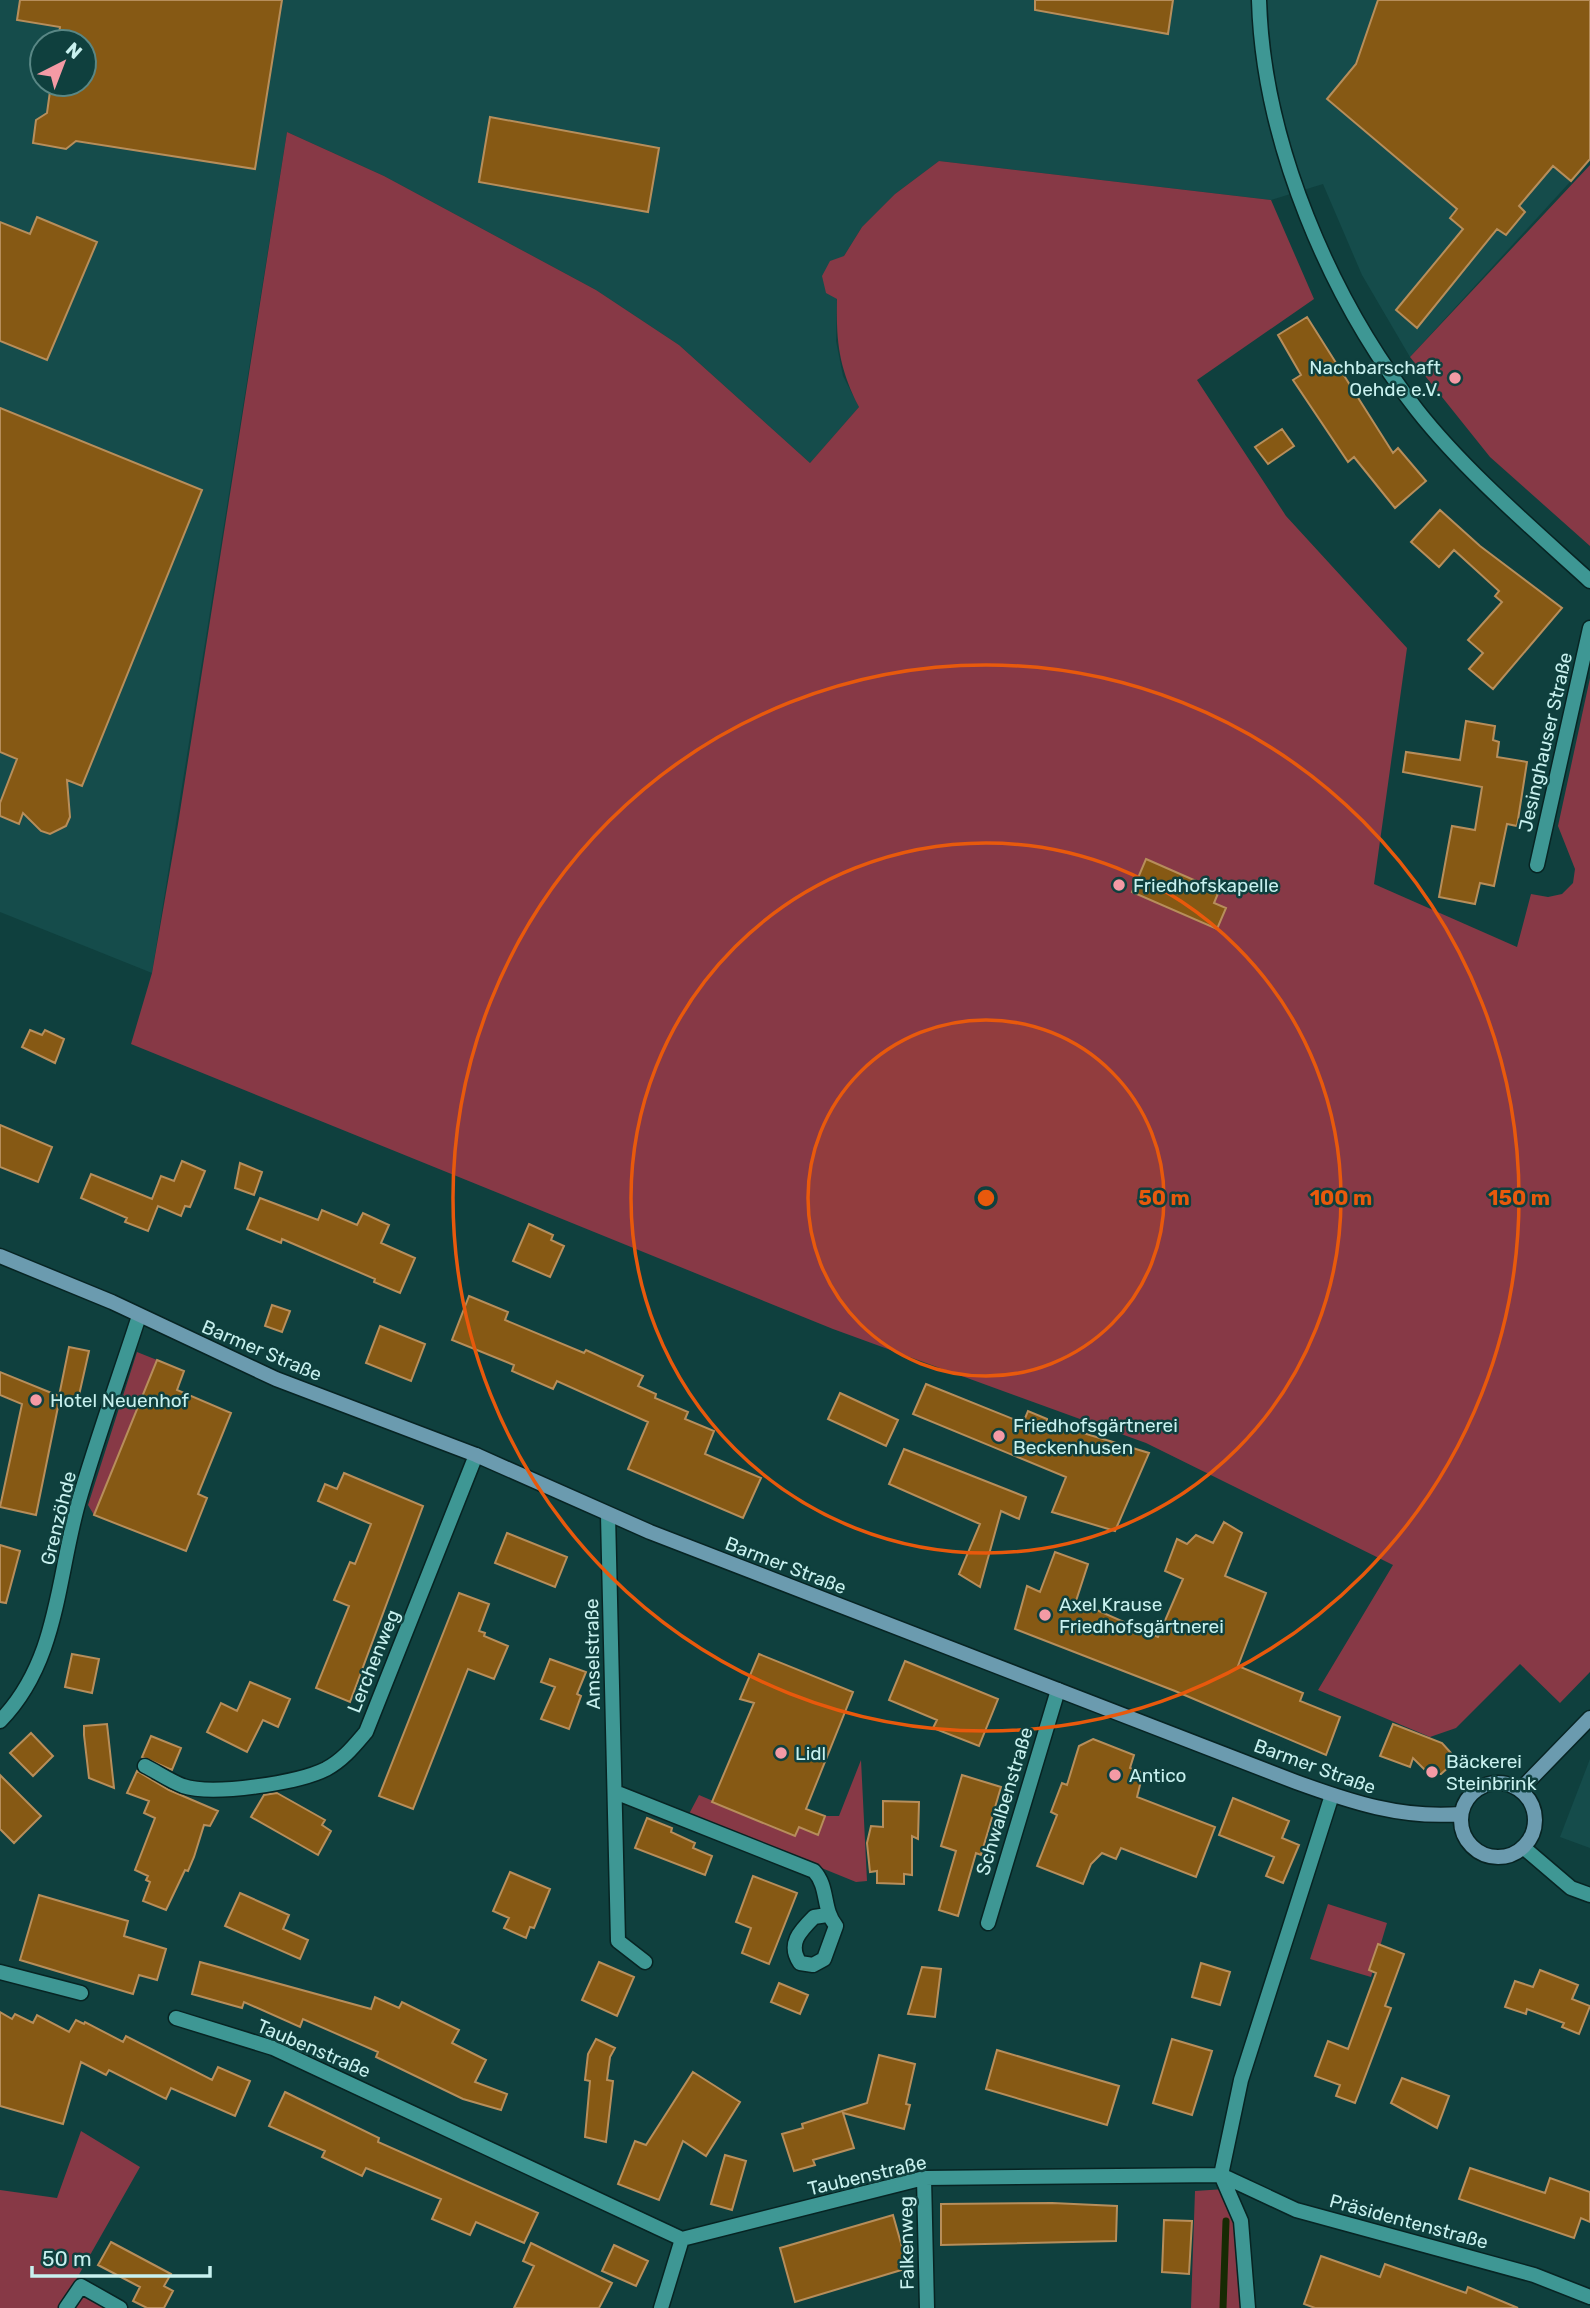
<svg xmlns="http://www.w3.org/2000/svg" width="1590" height="2308" viewBox="0 0 1590 2308" font-family="Rubik,sans-serif">
<rect width="100%" height="100%" fill="#0f403e"/>
<path fill="#154c4b" fill-rule="evenodd" d="M0,0H1590V160L1410,357L1362,275L1323,184L1271,200L939,161L895,194L862,227L844,256L837,298L836,341L843,376L859,407L810,463L679,345L596,290L384,176L287,132L152,973L0,912ZM42,42H84V84H42Z
M1590,1759V1848L1560,1837Z"/>
<path fill="#873946" d="M287,132L384,176L596,290L679,345L810,463L859,407C839,368 836,342 837,299L826,293L822,276L830,261L844,256L862,227L895,194L939,161L1271,200L1314,299L1197,380L1286,516L1407,648L1374,884L1517,947L1531,894L1548,897L1562,894L1573,883L1575,869L1558,826L1590,678V1672L1560,1703L1520,1664L1456,1728L1430,1737L1318,1690L1393,1565L1146,1443L833,1329L131,1044L152,973L178,824Z
M1590,165V546L1490,457L1410,357Z
M137,1352L157,1360L94,1515L88,1505Z
M861,1760L867,1881L856,1882L689,1814L699,1795L795,1836L799,1827L818,1834L825,1816H839Z
M1328,1904L1387,1923L1371,1977L1310,1959Z
M81,2131L140,2167L60,2308H0V2190L57,2198Z
M1225,2189L1240,2222L1247,2308H1191L1195,2191Z
M75,2288L111,2308H63Z"/>
<g fill="none" stroke-linecap="round" stroke-linejoin="round">
<path stroke="#172a03" stroke-width="7" d="M1223,2308L1226,2221"/>
</g>
<path fill="#865914" stroke="#b78e5b" stroke-width="2" d="M20,0H282L255,169L76,141L66,149L33,143L36,120L47,113L51,84H84V42H58L60,27L17,20Z
M1035,0H1173L1168,34L1035,10Z
M1378,0H1590V159L1571,181L1553,166L1519,206L1525,212L1506,235L1497,229L1417,328L1396,310L1463,229L1450,218L1457,209L1327,99L1356,64Z
M490,117L659,148L648,212L479,182Z
M37,217L97,242L47,360L0,341V222L30,234Z
M1307,317L1393,453L1398,448L1426,481L1395,508L1354,457L1348,462L1293,380L1301,375L1278,335Z
M0,408L202,490L82,786L67,780L70,817L66,826L50,834L41,831L23,813L19,824L0,816V803L17,759L0,752Z
M1282,429L1294,446L1268,464L1255,447Z
M1440,510L1480,546L1562,608L1493,689L1469,669L1483,653L1468,640L1502,602L1495,596L1499,591L1454,550L1439,567L1411,542Z
M1466,721L1495,726L1493,740L1499,742L1497,757L1527,762L1517,826L1507,824L1494,886L1480,883L1475,904L1439,897L1452,826L1475,830L1482,787L1403,772L1406,752L1460,760Z
M1146,859L1219,891L1214,903L1226,908L1217,929L1132,892Z
M30,1030L42,1035L45,1030L64,1039L55,1063L22,1047Z
M0,1125L52,1147L38,1182L0,1167Z
M182,1161L205,1171L190,1207L185,1206L181,1216L158,1206L148,1231L125,1222L127,1218L81,1198L91,1174L152,1199L161,1176L174,1181Z
M240,1163L262,1172L254,1195L235,1188Z
M260,1198L318,1220L322,1210L357,1225L363,1213L389,1225L381,1243L415,1258L400,1293L374,1282L375,1279L282,1239L281,1243L247,1229Z
M529,1224L553,1235L551,1240L564,1246L550,1277L513,1261Z
M469,1296L508,1312L505,1320L584,1353L586,1350L643,1376L638,1386L656,1394L655,1398L688,1412L685,1419L714,1431L705,1454L761,1478L743,1518L628,1469L648,1422L557,1381L553,1389L512,1371L514,1365L452,1340Z
M272,1305L290,1311L282,1332L265,1326Z
M380,1326L425,1344L411,1381L366,1363Z
M69,1347L89,1351L77,1404L60,1397L36,1515L0,1507L22,1404L0,1395V1372L59,1396Z
M157,1360L184,1371L177,1390L231,1413L198,1494L207,1498L186,1551L94,1515Z
M926,1384L1023,1423L1028,1411L1047,1419V1422L1149,1453L1115,1531L1052,1512L1066,1477L913,1414Z
M840,1393L898,1420L886,1446L828,1419Z
M904,1449L1026,1497L1019,1519L1001,1511L980,1587L959,1574L980,1524L889,1484Z
M344,1473L423,1506L350,1702L316,1688L349,1606L334,1600L350,1562L355,1564L371,1524L318,1501L325,1484L337,1489Z
M1224,1522L1242,1533L1225,1576L1266,1593L1238,1666L1303,1693L1300,1701L1340,1717L1326,1755L1175,1691L1015,1629L1027,1586L1040,1592L1055,1552L1088,1564L1076,1601L1158,1637L1183,1579L1165,1571L1177,1539L1187,1544L1196,1535L1213,1543Z
M507,1533L567,1557L555,1587L495,1563Z
M0,1545L20,1551L6,1603L0,1602Z
M459,1593L489,1604L479,1631L485,1633L484,1636L508,1646L494,1679L468,1669L413,1809L379,1796Z
M72,1654L99,1659L92,1693L65,1687Z
M759,1654L853,1692L806,1809L825,1816L818,1835L799,1827L795,1836L712,1802L754,1703L740,1699Z
M550,1659L586,1672L577,1694L581,1696L569,1729L541,1719L555,1687L541,1682Z
M905,1661L998,1699L979,1746L933,1728L937,1720L889,1700Z
M250,1682L290,1699L278,1727L263,1720L247,1752L207,1732L221,1703L237,1711Z
M107,1724L114,1788L89,1778L84,1735V1726Z
M1393,1724L1442,1743L1451,1753V1765L1441,1774H1429L1413,1758L1410,1767L1380,1756Z
M31,1733L53,1756L33,1776L10,1753Z
M151,1736L181,1748L172,1770L142,1757Z
M1093,1739L1134,1755L1130,1768L1143,1773L1137,1797L1215,1827L1196,1877L1121,1848L1116,1859L1102,1853L1091,1864L1083,1884L1037,1866L1057,1815L1051,1812L1062,1783L1067,1785L1079,1746Z
M137,1771L169,1790L218,1811L210,1826L204,1825L194,1857L188,1871L185,1870L166,1910L143,1901L150,1882L146,1880L148,1876L135,1870L155,1818L144,1813L149,1801L127,1793Z
M0,1775L41,1816L14,1843L0,1829Z
M962,1775L1001,1787L981,1855L976,1853L958,1916L939,1910L956,1851L941,1846Z
M277,1793L325,1820L322,1825L331,1831L318,1855L251,1817L264,1795Z
M1233,1798L1289,1821L1282,1838L1299,1845L1283,1883L1266,1876L1274,1857L1219,1835Z
M883,1801L919,1802L918,1839L912,1836V1875L904,1874V1884L877,1883V1871L870,1872L867,1843L871,1826L883,1827Z
M647,1818L672,1828L671,1832L695,1843L693,1848L712,1856L705,1875L635,1848Z
M510,1872L550,1889L534,1928L530,1927L526,1938L504,1928L509,1918L493,1911Z
M753,1876L797,1893L769,1964L742,1953L751,1928L736,1922Z
M240,1893L289,1915L283,1929L308,1940L300,1959L225,1926Z
M39,1895L128,1921L124,1936L166,1949L157,1980L139,1975L133,1994L20,1960Z
M1378,1944L1404,1954L1385,2006L1391,2008L1355,2103L1336,2096L1340,2085L1315,2076L1328,2041L1348,2049L1376,1973L1369,1970Z
M200,1962L371,2009L375,1997L399,2008L402,2002L459,2030L452,2043L486,2060L475,2082L507,2094L501,2110L463,2099L376,2057L378,2052L303,2019L300,2027L244,2002L242,2008L192,1994Z
M599,1962L634,1977L617,2016L582,2000Z
M1201,1963L1230,1972L1220,2005L1192,1997Z
M922,1967L941,1969L935,2017L908,2014Z
M1540,1970L1578,1985L1572,1999L1590,2006L1579,2034L1562,2027L1564,2023L1527,2009L1526,2014L1505,2007L1515,1981L1533,1987Z
M779,1983L808,1995L800,2014L771,2002Z
M0,2012L12,2019L15,2014L33,2023L37,2015L69,2032L76,2020L84,2024L85,2022L123,2042L126,2036L212,2080L218,2067L250,2081L235,2116L171,2088L166,2099L109,2070L106,2075L81,2062L63,2124L0,2106Z
M596,2039L615,2048L610,2057L607,2080L613,2081L606,2142L585,2137L590,2081L585,2080L588,2054Z
M1172,2039L1212,2051L1192,2115L1153,2103Z
M997,2050L1119,2086L1107,2125L986,2089Z
M879,2055L915,2064L906,2104L910,2105L904,2129L843,2113L854,2148L813,2160L815,2165L794,2171L782,2134L803,2128L802,2124L867,2103Z
M693,2072L740,2102L706,2156L683,2141L659,2200L618,2184L635,2141L646,2145Z
M1402,2078L1449,2096L1437,2128L1391,2103Z
M285,2092L379,2138L378,2142L538,2213L524,2243L476,2222L470,2235L432,2219L441,2199L366,2168L362,2176L322,2157L325,2151L269,2126Z
M725,2155L746,2161L732,2210L711,2204Z
M1470,2168L1545,2193L1550,2178L1590,2192V2222L1581,2218L1574,2238L1459,2199Z
M1052,2203L1117,2206L1116,2241L941,2245V2204Z
M893,2215L908,2268L795,2302L780,2248Z
M1164,2220L1192,2221L1189,2274L1162,2272Z
M111,2242L171,2274L164,2286L173,2291L164,2308H147L133,2301L140,2287L98,2265Z
M531,2243L612,2283L599,2308H514L534,2266L523,2261Z
M614,2245L648,2261L636,2286L602,2271Z
M1321,2256L1380,2277L1385,2264L1466,2293L1468,2287L1518,2308H1315L1304,2304Z"/>
<g fill="none" stroke-linecap="round" stroke-linejoin="round">
<defs>
<path id="minor" d="M1259,0C1263,142 1330,299 1417,410C1464,470 1533,529 1590,581
M1537,865L1590,628
M608,1515L618,1941L645,1962
M0,1721C58,1662 57,1579 78,1504C96,1441 119,1378 139,1316
M145,1766C157,1772 170,1781 183,1786C213,1796 298,1783 326,1769C343,1760 354,1746 366,1732L476,1455
M615,1792L814,1871C829,1887 822,1909 836,1926L824,1959L813,1965L800,1963C787,1944 800,1931 814,1917L827,1915
M988,1923L1058,1690
M0,1972L81,1993
M176,2018L273,2048L682,2239L924,2178L1221,2175L1296,2210L1534,2275L1590,2297
M1221,2175L1241,2080L1332,1795
M1221,2175L1241,2221L1248,2308
M924,2178L927,2308
M66,2308L81,2286L120,2308
M661,2308L682,2239"/>
<path id="tertiary" d="M1523,1847L1571,1888L1590,1895"/>
<path id="secondary" d="M0,1256L112,1302L276,1379L476,1455L650,1532L1296,1782C1351,1802 1402,1819 1461,1814
M1461 1820a37 37 0 1 1 74 0a37 37 0 1 1-74 0Z
M1520,1790L1590,1718"/>
</defs>
<use href="#minor" stroke="#072423" stroke-width="17"/>
<use href="#tertiary" stroke="#072423" stroke-width="17"/>
<use href="#secondary" stroke="#072423" stroke-width="17"/>
<use href="#minor" stroke="#3e9794" stroke-width="14"/>
<use href="#tertiary" stroke="#3e9794" stroke-width="14"/>
<use href="#secondary" stroke="#6b9baf" stroke-width="14"/>
</g>
<circle cx="986" cy="1198" r="178" fill="#e8590c" fill-opacity=".12"/>
<g fill="none" stroke="#e8590c" stroke-width="3.5">
<circle cx="986" cy="1198" r="178"/>
<circle cx="986" cy="1198" r="355"/>
<circle cx="986" cy="1198" r="533"/>
</g>
<g fill="#f49aa5" stroke="#0f403e" stroke-width="2.5">
<circle cx="1455" cy="378" r="7"/>
<circle cx="1119" cy="885" r="7"/>
<circle cx="36" cy="1400" r="7"/>
<circle cx="999" cy="1436" r="7"/>
<circle cx="1045" cy="1615" r="7"/>
<circle cx="781" cy="1753" r="7"/>
<circle cx="1432" cy="1772" r="7"/>
<circle cx="1115" cy="1775" r="7"/>
</g>
<g text-anchor="middle" stroke-width="5" stroke-linejoin="round" paint-order="stroke">
<g font-size="19" fill="#c8f1ef" stroke="#0f403e" text-anchor="start">
<text x="1441" y="374" text-anchor="end">Nachbarschaft<tspan x="1441" dy="22">Oehde e.V.</tspan></text>
<text x="1133" y="892">Friedhofskapelle</text>
<text x="50" y="1407">Hotel Neuenhof</text>
<text x="1013" y="1432">Friedhofsgärtnerei<tspan x="1013" dy="22">Beckenhusen</tspan></text>
<text x="1059" y="1611">Axel Krause<tspan x="1059" dy="22">Friedhofsgärtnerei</tspan></text>
<text x="795" y="1760">Lidl</text>
<text x="1446" y="1768">Bäckerei<tspan x="1446" dy="22">Steinbrink</tspan></text>
<text x="1129" y="1782">Antico</text>
</g>
<g font-size="19" fill="#c8f1ef" stroke="#0f403e">
<text transform="translate(1545 742) rotate(-77)" y="7">Jesinghauser Straße</text>
<text transform="translate(262 1350) rotate(23)" y="7">Barmer Straße</text>
<text transform="translate(58 1518) rotate(-76)" y="7">Grenzöhde</text>
<text transform="translate(786 1565) rotate(21)" y="7">Barmer Straße</text>
<text transform="translate(592 1654) rotate(-91)" y="7">Amselstraße</text>
<text transform="translate(373 1661) rotate(-68)" y="7">Lerchenweg</text>
<text transform="translate(1315 1766) rotate(20)" y="7">Barmer Straße</text>
<text transform="translate(1004 1801) rotate(-73)" y="7">Schwalbenstraße</text>
<text transform="translate(314 2048) rotate(23)" y="7">Taubenstraße</text>
<text transform="translate(867 2175) rotate(-13)" y="7">Taubenstraße</text>
<text transform="translate(1409 2221) rotate(15)" y="7">Präsidentenstraße</text>
<text transform="translate(906 2243) rotate(-91)" y="7">Falkenweg</text>
</g>
</g>
<circle cx="986" cy="1198" r="10" fill="#e8590c" stroke="#0f403e" stroke-width="3.5"/>
<g font-size="21" text-anchor="middle" font-weight="bold" fill="#e8590c" stroke="#0f403e" stroke-width="5" stroke-linejoin="round" paint-order="stroke">
<text x="1164" y="1205">50 m</text>
<text x="1341" y="1205">100 m</text>
<text x="1519" y="1205">150 m</text>
</g>
<g transform="translate(63 63) rotate(42)"><circle r="33" fill="#0f403e" stroke="#598785" stroke-width="2"/>
<path d="M0-5L12 26L0 18L-12 26Z" fill="#f49aa5"/>
<text y="-10" font-size="19" font-weight="bold" text-anchor="middle" fill="#c8f1ef">N</text>
</g>
<path d="M32 2266v10h178v-10" fill="none" stroke="#c8f1ef" stroke-width="3.5"/>
<text x="42" y="2266" font-size="21" fill="#c8f1ef" stroke="#0f403e" stroke-width="5" paint-order="stroke">50 m</text>
</svg>
